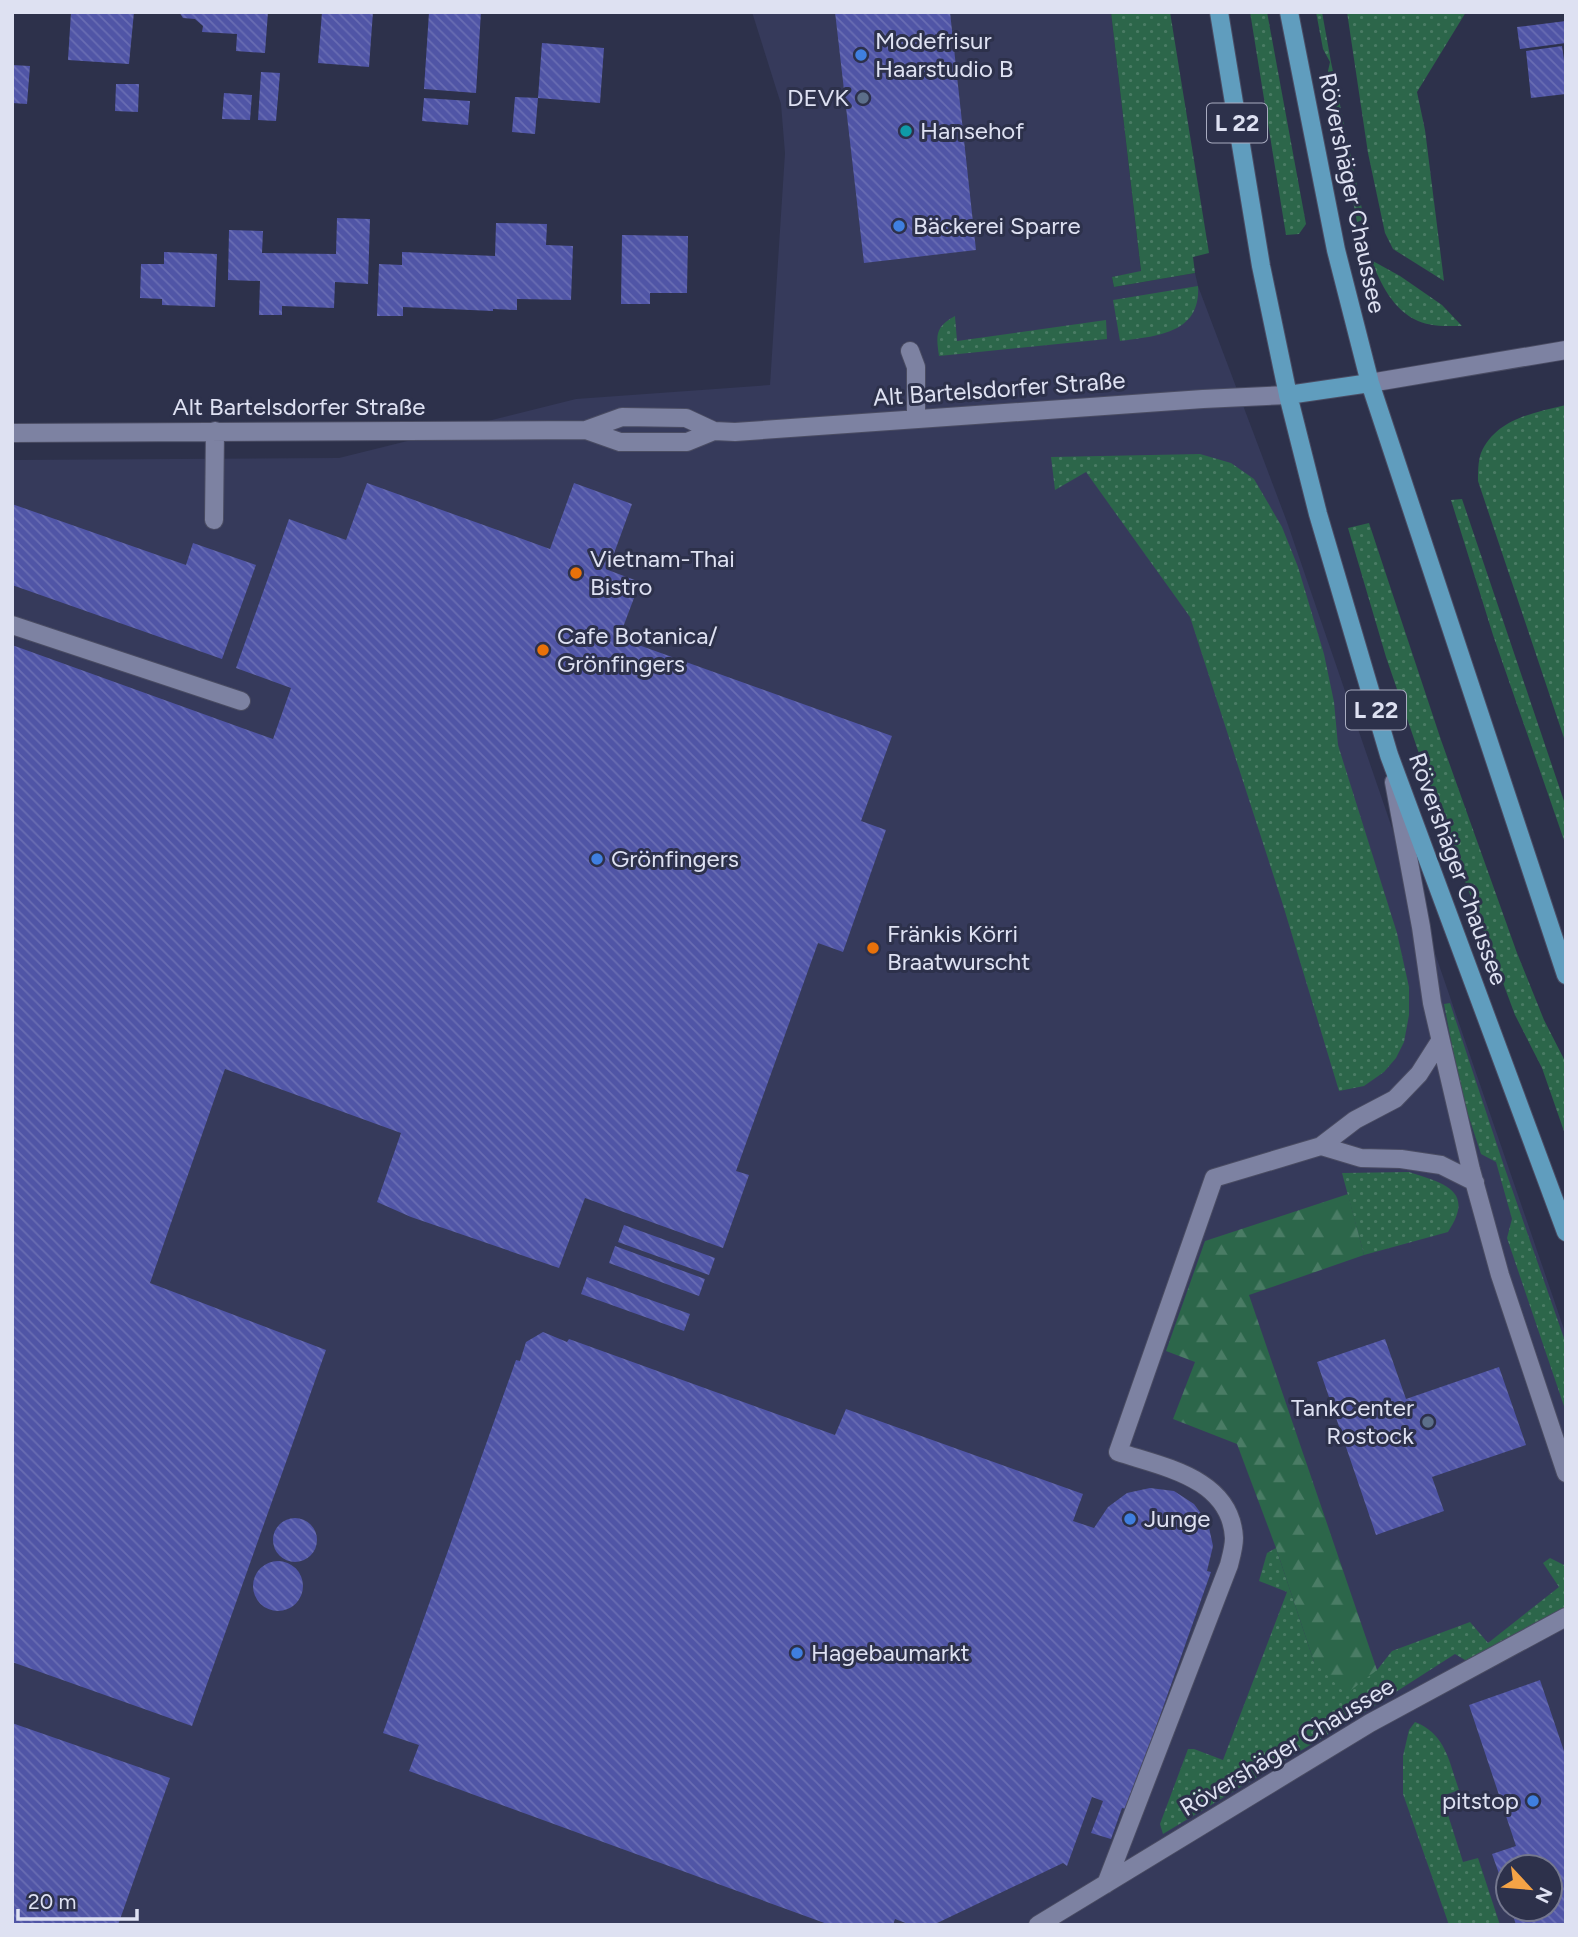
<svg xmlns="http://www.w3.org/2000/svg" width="1578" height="1937" viewBox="0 0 1578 1937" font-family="Figtree,sans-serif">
<defs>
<pattern id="grass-dots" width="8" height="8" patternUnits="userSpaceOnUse" patternTransform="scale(1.75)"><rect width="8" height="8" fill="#2c664a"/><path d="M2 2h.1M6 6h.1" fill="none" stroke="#4a7c65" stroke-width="1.8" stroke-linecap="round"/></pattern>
<pattern id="forest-firs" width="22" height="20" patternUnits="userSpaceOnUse" patternTransform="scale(1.75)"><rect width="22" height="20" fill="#2c664a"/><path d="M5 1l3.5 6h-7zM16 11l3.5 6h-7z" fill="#4a7c65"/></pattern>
<pattern id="building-back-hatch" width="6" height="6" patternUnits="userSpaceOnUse" patternTransform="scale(1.75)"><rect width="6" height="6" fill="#5055a6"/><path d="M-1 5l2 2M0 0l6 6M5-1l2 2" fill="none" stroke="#696db3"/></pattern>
</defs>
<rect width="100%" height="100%" fill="#2d314b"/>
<path fill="#363a5b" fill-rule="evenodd" d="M752,12H1111L1141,272L1112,277L1114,287L1195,273L1198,286L1287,522L1566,1335V1925H12V460L339,458L576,399L770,385L785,153L781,104ZM1508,1867H1550V1909H1508Z"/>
<path fill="url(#grass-dots)" d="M1111,12H1170L1209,253L1193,257L1195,273L1114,287L1112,277L1141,271Z
M1250,12H1267L1306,224L1299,234L1286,235Z
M1316,12H1322L1331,62L1363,214V220L1357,222L1328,71L1330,62L1323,49Z
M1347,12H1466L1417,92L1425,130L1444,281L1393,249L1385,233L1368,153Z
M1371,260L1400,276L1442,305L1462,326C1448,326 1432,327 1418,321C1393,310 1381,284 1371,260Z
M1198,286C1201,334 1156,336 1120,341L1113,300Z
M955,316L957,341L1106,320L1107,339L939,356C936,335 935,327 955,316Z
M1566,405V744L1478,481C1478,473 1478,461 1481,453C1496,419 1533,413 1566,405Z
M1200,454L1231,463L1254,479L1282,527L1298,567L1324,654L1334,702L1338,745L1397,933L1409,987V1015L1404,1042L1396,1058L1384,1072L1364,1086L1339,1091L1283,905L1190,617L1086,472L1055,490L1051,457Z
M1462,499L1566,807V846L1493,635L1451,500Z
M1369,523L1441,740L1517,953L1544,1020L1566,1063V1137L1542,1068L1515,1015L1438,809L1386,657L1348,528Z
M1450,1003L1504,1166L1566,1344V1412L1507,1238L1512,1219L1496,1162L1481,1154L1461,1093L1444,1004Z
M1409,1172C1443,1183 1476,1190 1448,1232L1364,1255L1342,1173Z
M1276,1548L1314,1662L1377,1670L1392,1651L1470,1622L1488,1643L1559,1587L1543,1563L1550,1558L1566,1566V1609L1470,1663L1455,1654L1363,1713L1163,1834L1160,1824L1188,1749H1194L1223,1760L1287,1592L1259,1581L1267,1553Z
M1415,1722C1446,1734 1449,1762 1459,1790L1442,1796L1463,1862L1478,1858L1500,1925H1449L1403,1794V1756L1409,1730Z"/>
<path fill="url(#forest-firs)" d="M1348,1194L1364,1255L1249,1295L1377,1670L1346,1694L1314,1662L1276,1548L1237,1444L1173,1419L1195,1362L1166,1351L1205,1241Z"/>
<path fill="url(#building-back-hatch)" d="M71,12H134L129,64L68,60Z
M179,12H268L265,53L236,51L237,34L202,32L203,26L195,19L183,18Z
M322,12H373L369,67L318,63Z
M429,12H481L476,93L424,89Z
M835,12H950L976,250L864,263Z
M1566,21V43L1520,49L1517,27Z
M542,43L604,48L600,103L538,98Z
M1562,46L1566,74V94L1531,98L1526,51Z
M12,65L30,66L27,104L12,103Z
M261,72L280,73L276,121L258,120Z
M116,84H139L138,112L115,111Z
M224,93L252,95L250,120L222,119Z
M515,97L538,98L535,134L512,132Z
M424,98L470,101L468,125L422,121Z
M337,218L370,219L368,284L335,282L334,308L282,306V315H259L260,281L228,280L229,230L263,231L262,253L336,254Z
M496,223L547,224L546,245L573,246L571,300L517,299V310L493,309V311L403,307V316H377L379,264L402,265V252L495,256Z
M622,235L688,236L687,293H650V304H621Z
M164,252L217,254L215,307L162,305V299L140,298L141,264H164Z
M367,483L550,549L574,483L632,504L608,570L640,582L619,638L892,736L861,821L886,830L843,952L818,943L736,1171L749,1175L723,1248L585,1198L559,1268L411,1217L377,1202L401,1133L225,1069L150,1283L326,1350L192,1726L12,1662V645L273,739L291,688L236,668L289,519L346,540Z
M12,504L186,565L193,543L256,565L222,659L12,585Z
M624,1225L715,1258L709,1275L618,1242Z
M615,1246L705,1279L699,1296L609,1263Z
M587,1277L690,1314L684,1331L581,1294Z
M543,1332L567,1342L569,1339L835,1435L846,1409L1083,1494L1073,1521L1094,1528L1108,1507L1127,1493L1150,1488L1174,1491L1194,1504L1208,1523L1213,1546L1207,1571L1211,1572L1127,1809L1122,1808L1111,1839L1091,1833L1103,1801L1092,1797L1067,1866L1063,1863L933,1925H911L895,1919L893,1925H830L409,1771L419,1745L383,1733L516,1360L520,1361L526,1342Z
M1385,1339L1406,1399L1499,1367L1526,1445L1432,1477L1444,1511L1376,1535L1317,1362Z
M273 1540a22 22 0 1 1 44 0a22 22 0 1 1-44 0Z
M253 1586a25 25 0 1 1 50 0a25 25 0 1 1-50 0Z
M1540,1680L1566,1757V1925H1516L1511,1909H1550V1867H1508V1899L1492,1854L1516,1846L1469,1705Z
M12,1723L170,1778L118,1925H12Z"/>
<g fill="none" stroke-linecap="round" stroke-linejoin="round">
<defs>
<path id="minor" d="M910,351L916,367V419
M1370,383L1566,350
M714,431L687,442H620L586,430L622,417L686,418L714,431L735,432L1203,399L1288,395
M12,433L586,430
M214,520L215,431
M12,625L241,701
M1394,782L1421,927L1432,1003L1471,1170L1500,1275L1566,1473
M1321,1146L1361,1158L1401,1159L1441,1165L1475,1182
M1106,1884L1229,1565C1231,1557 1234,1547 1234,1538C1231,1478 1163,1467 1118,1452L1214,1178L1321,1146L1355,1120L1395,1099L1419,1074L1440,1041
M1038,1925L1370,1723L1566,1617"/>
<path id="major" d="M1219,12L1261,266L1288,395L1318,514L1389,755L1566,1232
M1289,12L1336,250L1370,383L1566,975
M1288,395L1370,383"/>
</defs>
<use href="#minor" stroke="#4a4c63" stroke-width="20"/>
<use href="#major" stroke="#4a4c63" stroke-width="20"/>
<use href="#minor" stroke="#7d82a2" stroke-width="18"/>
<use href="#major" stroke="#609dbe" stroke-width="18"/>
</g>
<g fill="#3f7fe0" stroke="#2d314b" stroke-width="2.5">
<circle cx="861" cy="55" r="7"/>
<circle cx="899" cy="226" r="7"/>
<circle cx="597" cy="859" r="7"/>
<circle cx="1130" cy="1519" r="7"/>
<circle cx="797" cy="1653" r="7"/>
<circle cx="1533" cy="1801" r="7"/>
</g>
<g fill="#5c6f8a" stroke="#2d314b" stroke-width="2.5">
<circle cx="863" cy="98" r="7"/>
<circle cx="1428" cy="1422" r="7"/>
</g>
<circle fill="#0f9aa8" stroke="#2d314b" stroke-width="2.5" cx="906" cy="131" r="7"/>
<g fill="#e8710a" stroke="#2d314b" stroke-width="2.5">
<circle cx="576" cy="573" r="7"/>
<circle cx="543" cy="650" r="7"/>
<circle cx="873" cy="948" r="7"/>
</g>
<g text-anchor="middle" stroke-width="6" stroke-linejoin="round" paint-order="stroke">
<g fill="#2d314b" stroke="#a9acc0" stroke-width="2">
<rect x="1207" y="103.5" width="60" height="39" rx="5"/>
<rect x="1346" y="690.5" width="60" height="39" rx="5"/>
</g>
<g font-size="23" font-weight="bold" fill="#dee1f2">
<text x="1237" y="131">L 22</text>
<text x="1376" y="718">L 22</text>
</g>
<g font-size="24" fill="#dee1f2" stroke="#2d314b" text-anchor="start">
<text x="875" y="49">Modefrisur<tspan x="875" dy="28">Haarstudio B</tspan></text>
<text x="849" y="106" text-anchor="end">DEVK</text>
<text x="920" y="139">Hansehof</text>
<text x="913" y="234">Bäckerei Sparre</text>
<text x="590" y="567">Vietnam-Thai<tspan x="590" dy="28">Bistro</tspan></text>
<text x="557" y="644">Cafe Botanica/<tspan x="557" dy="28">Grönfingers</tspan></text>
<text x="611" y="867">Grönfingers</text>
<text x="887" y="942">Fränkis Körri<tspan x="887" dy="28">Braatwurscht</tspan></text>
<text x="1414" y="1416" text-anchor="end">TankCenter<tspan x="1414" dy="28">Rostock</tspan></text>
<text x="1144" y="1527">Junge</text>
<text x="811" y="1661">Hagebaumarkt</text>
<text x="1519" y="1809" text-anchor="end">pitstop</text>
</g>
<g font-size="24" fill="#dee1f2" stroke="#2d314b">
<text transform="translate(1352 193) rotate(78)" y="8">Rövershäger Chaussee</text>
<text transform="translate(999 389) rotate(-4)" y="8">Alt Bartelsdorfer Straße</text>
<text x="299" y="415">Alt Bartelsdorfer Straße</text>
<text transform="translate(1458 869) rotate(70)" y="8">Rövershäger Chaussee</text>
<text transform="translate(1287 1747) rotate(-31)" y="8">Rövershäger Chaussee</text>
</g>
</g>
<rect width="1578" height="1937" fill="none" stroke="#dee1f2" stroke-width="28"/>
<g transform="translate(1529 1888) rotate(116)"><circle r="33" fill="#2d314b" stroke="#74778e" stroke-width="2"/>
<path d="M0-5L12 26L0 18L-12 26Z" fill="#f5a346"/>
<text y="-10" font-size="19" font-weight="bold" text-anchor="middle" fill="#dee1f2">N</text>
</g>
<path d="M18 1909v10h119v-10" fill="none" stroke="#dee1f2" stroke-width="3.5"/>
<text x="28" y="1909" font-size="21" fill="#dee1f2" stroke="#2d314b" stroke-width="5" paint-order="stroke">20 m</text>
</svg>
